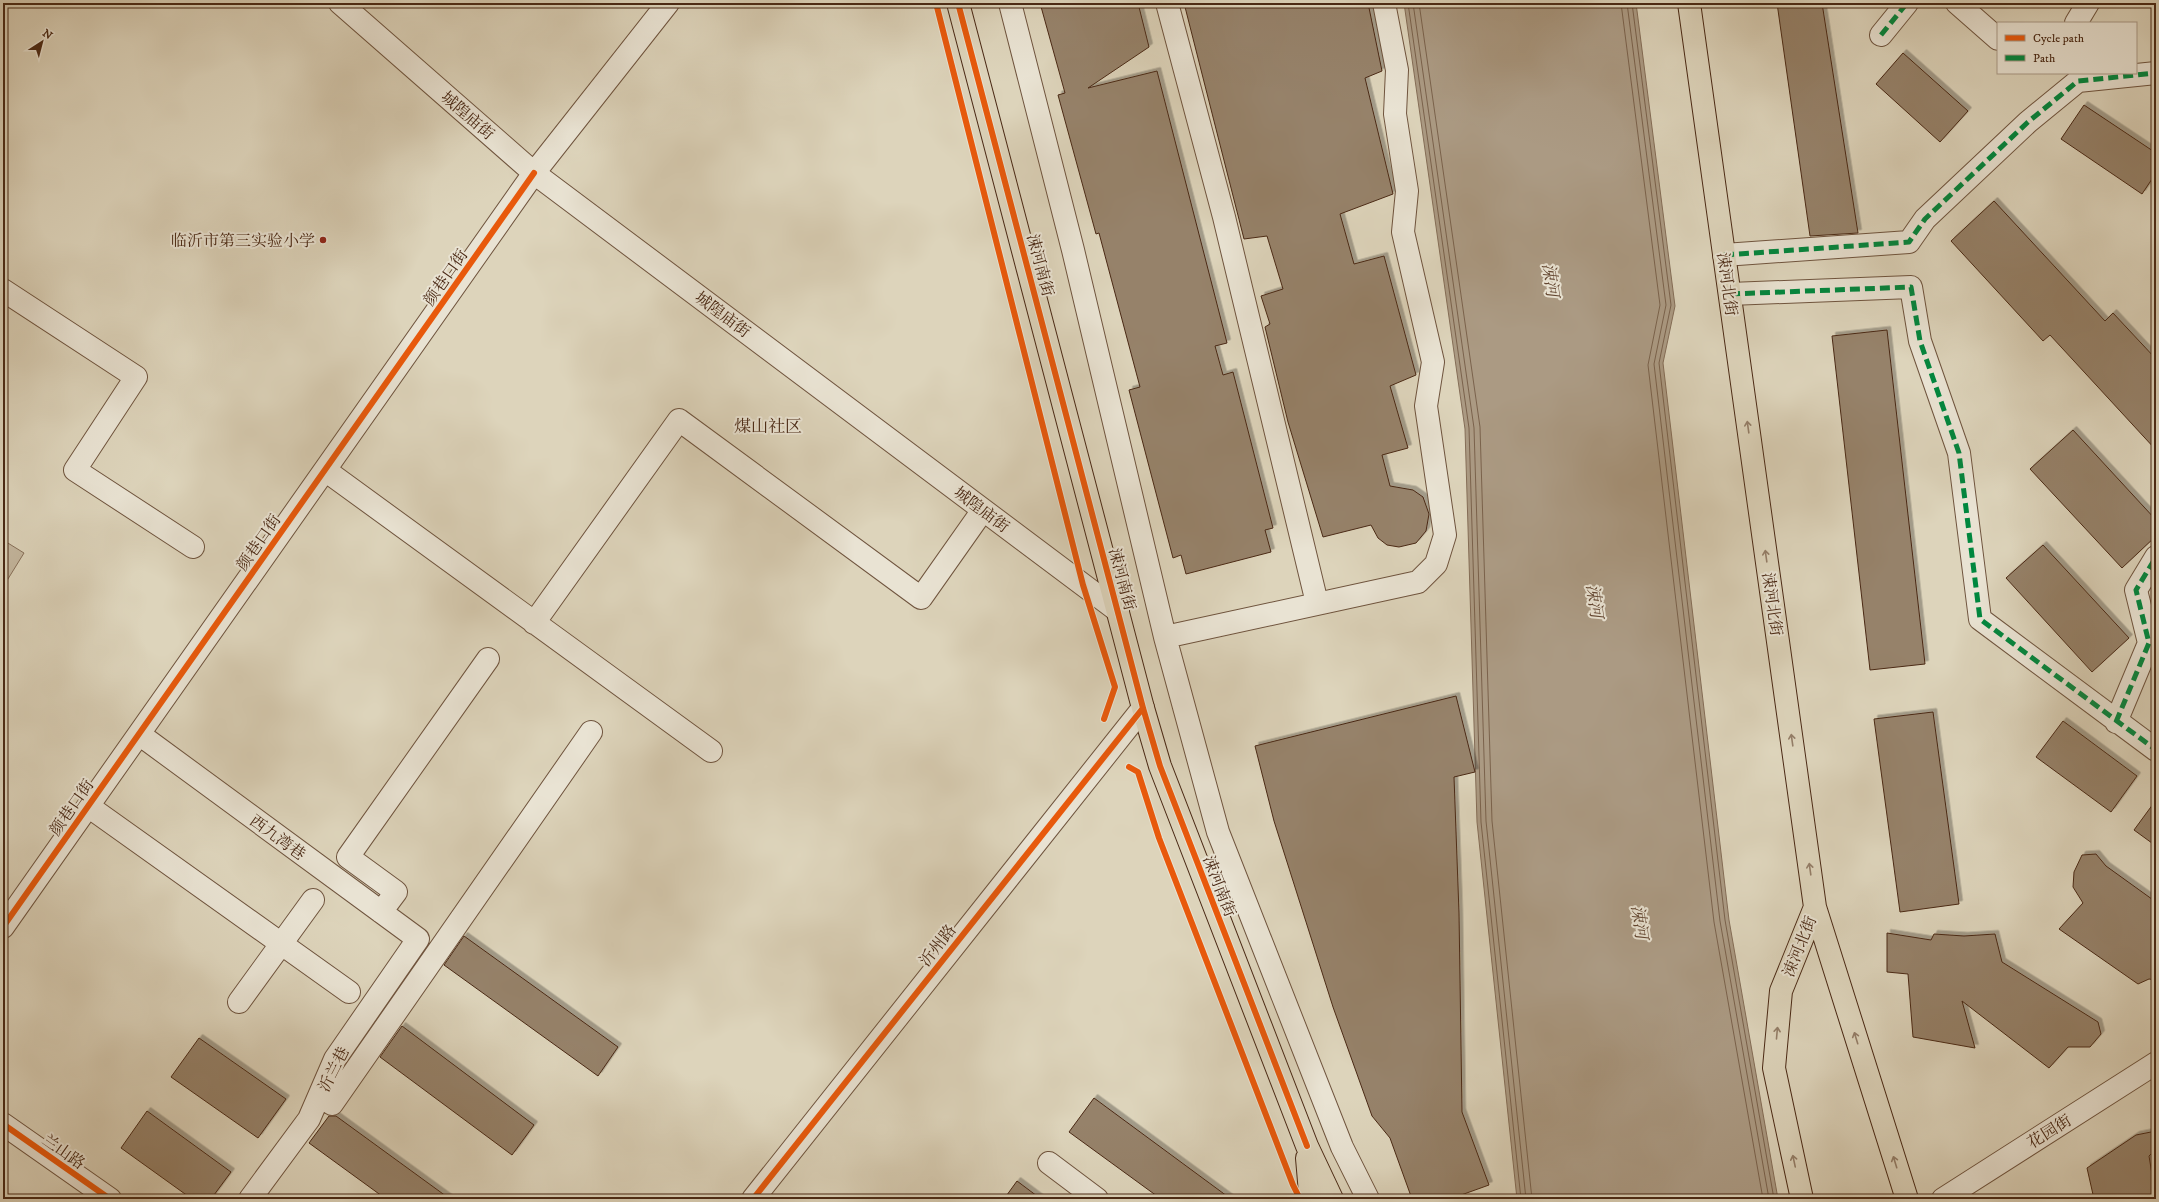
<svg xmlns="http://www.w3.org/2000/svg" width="2159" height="1202" viewBox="0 0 2159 1202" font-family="'IM FELL DW Pica','Noto Serif SC',serif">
<defs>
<filter id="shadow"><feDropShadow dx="3.5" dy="-3.5" stdDeviation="0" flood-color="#0004"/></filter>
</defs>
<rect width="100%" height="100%" fill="#ddd4bb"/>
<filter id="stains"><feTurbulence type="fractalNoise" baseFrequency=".005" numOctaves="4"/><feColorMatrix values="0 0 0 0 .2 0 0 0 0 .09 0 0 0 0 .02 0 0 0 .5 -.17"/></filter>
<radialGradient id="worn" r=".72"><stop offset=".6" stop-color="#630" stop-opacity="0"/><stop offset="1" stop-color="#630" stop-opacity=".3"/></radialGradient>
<path fill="#c4b79f" stroke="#87705a" d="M3,540L24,553L3,587Z"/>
<path fill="#ab9a83" stroke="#846d57" d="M1404,3H1636L1675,306L1663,363L1729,920L1778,1199H1517L1477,822L1465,429Z"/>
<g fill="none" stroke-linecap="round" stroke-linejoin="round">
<path stroke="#7a624c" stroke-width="1" d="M1408,3L1469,428L1481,822L1521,1199
M1413,3L1474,428L1486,821L1526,1199
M1419,3L1480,427L1492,821L1532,1199
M1621,3L1660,305L1648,365L1714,922L1763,1199
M1627,3L1666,305L1654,364L1720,921L1769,1199
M1632,3L1671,305L1659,363L1725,920L1774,1199"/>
</g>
<path fill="#96826b" stroke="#4a2915" filter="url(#shadow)" d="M1040,3H1138L1149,47L1088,88L1157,71L1227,343L1215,346L1223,375L1233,372L1273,528L1265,530L1271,552L1186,574L1181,555L1173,558L1129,390L1140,387L1099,233L1096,234L1058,95L1065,93Z
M1184,3H1368L1382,71L1365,78L1393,194L1340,214L1354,264L1384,256L1416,375L1390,386L1408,448L1382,455L1390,486L1413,490L1423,497L1429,514L1426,531L1416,543L1399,547L1387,545L1378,538L1371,525L1323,537L1288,422L1265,327L1270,324L1261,296L1283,289L1267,236L1244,239Z
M1777,3H1822L1858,233L1810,236Z
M1903,53L1968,111L1940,142L1876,84Z
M2084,105L2156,153V173L2142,194L2061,139Z
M1994,201L2105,321L2113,313L2156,359V450L2050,335L2043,341L1951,241Z
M1887,330L1925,664L1870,670L1832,336Z
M2073,430L2156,520V536L2122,568L2030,469Z
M2043,545L2129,638L2092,672L2006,578Z
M1456,696L1475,772L1454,777L1459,913L1462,1112L1489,1185L1450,1199H1412L1390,1138L1372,1116L1333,1007L1274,821L1255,746Z
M1933,712L1959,904L1900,912L1874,719Z
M2063,721L2137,776L2111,812L2036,757Z
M2156,800V846L2134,830Z
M2096,854L2106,866L2156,902V980L2149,979L2138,984L2059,929L2083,903L2073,887L2074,872L2082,855Z
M1887,933L1931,940L1934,934L1964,936L1995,934L2002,962L2098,1022L2101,1034L2090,1047H2068L2049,1068L1962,1001L1975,1048L1913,1037L1908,974L1887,972Z
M464,936L618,1047L598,1076L444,965Z
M402,1026L534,1125L512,1155L380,1057Z
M199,1038L286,1099L258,1138L171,1077Z
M1094,1098L1231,1199H1161L1069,1132Z
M147,1111L231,1172L211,1199H192L121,1148Z
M329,1116H336L450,1199H386L309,1143Z
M2156,1131V1149L2149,1156L2156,1199H2094L2087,1168L2136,1135Z
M1017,1181L1041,1199H1004Z"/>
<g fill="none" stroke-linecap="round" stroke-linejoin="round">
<defs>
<path id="minor" d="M340,3L534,173L1118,611
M1010,3L1073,250L1165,637L1218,832L1342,1147L1368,1199
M1167,3L1224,217L1317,603
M1957,3L1998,39
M2076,23L2088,3
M1881,35L1907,3
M1724,255L1909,242L1925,219L2028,122L2078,81L2156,73
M3,290L136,377L75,470L193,547
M1730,294L1911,287L1920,341L1959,453L1980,619L2156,750
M325,470L711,751
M534,623L679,420L921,598L983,510
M1165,637L1418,582L1436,564L1445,535L1426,406L1433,362L1403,232L1407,191L1395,114L1397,70L1384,3
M2116,722L2149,643L2136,590L2156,557
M139,734L418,939L335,1059L309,1119L250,1199
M88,806L349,992
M381,912L396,892L348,857L488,659
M3,927L534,173L668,3
M239,1002L313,900
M332,1104L591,732
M3,1124L110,1199
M1049,1163L1097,1199
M753,1199L1143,708
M1943,1199L2156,1063"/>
<path id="major" d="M958,3L1143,708L1160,766L1307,1146L1332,1199
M1689,3L1815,907L1907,1199
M1307,1158L1310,1193L1313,1199
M1802,1199L1774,1068L1781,991L1815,907"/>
</defs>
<use href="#minor" stroke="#6f543e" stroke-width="24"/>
<use href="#major" stroke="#4a2915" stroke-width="24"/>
<use href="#minor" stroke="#e9e3d3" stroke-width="22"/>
<use href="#major" stroke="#ddd4bb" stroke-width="22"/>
<path stroke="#00873e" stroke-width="5" stroke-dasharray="10 5" stroke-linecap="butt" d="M1881,35L1907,3
M1724,255L1909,242L1925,219L2028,122L2078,81L2156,73
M1730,294L1911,287L1920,341L1959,453L1980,619L2156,750
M2116,722L2149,643L2136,590L2156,557"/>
<defs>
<path id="cycleway" d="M936,3L1083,585L1115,687L1104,719
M958,3L1143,708L1160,766L1307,1146
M1129,767L1138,772L1159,838L1293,1185L1300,1199
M3,927L534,173
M3,1124L110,1199
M753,1199L1143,708"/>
</defs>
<use href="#cycleway" stroke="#e9e3d3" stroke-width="8"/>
<use href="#cycleway" stroke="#e8590c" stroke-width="6"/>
</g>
<defs><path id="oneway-shaft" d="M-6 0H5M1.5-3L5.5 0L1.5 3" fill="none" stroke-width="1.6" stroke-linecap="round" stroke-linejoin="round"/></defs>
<g stroke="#947e68">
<use href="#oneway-shaft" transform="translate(1748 427) rotate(-98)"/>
<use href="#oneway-shaft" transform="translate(1766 556) rotate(-98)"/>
<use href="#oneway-shaft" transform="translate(1792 740) rotate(-98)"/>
<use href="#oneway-shaft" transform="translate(1810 869) rotate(-98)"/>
<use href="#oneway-shaft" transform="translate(1777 1033) rotate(-85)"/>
<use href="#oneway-shaft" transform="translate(1856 1038) rotate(-107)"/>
<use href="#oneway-shaft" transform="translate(1794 1161) rotate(-102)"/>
<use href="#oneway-shaft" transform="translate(1895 1162) rotate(-107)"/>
</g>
<circle fill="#8f2418" stroke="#e9e3d3" stroke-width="1.5" cx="323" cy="240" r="4"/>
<g text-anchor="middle" stroke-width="4" stroke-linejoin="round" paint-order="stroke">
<g font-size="16" fill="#4a2915" stroke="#e9e3d3">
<text transform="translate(468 115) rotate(41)" y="6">城隍庙街</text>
<text transform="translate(1041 265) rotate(75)" y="6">涑河南街</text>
<text transform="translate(445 277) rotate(-55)" y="6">颜巷口街</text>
<text transform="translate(1728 284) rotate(82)" y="6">涑河北街</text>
<text transform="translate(723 314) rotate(37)" y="6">城隍庙街</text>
<text transform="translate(982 509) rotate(37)" y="6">城隍庙街</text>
<text transform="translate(258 542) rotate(-55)" y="6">颜巷口街</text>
<text transform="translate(1123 579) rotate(75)" y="6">涑河南街</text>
<text transform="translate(1773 604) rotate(82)" y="6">涑河北街</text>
<text transform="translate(71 807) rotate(-55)" y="6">颜巷口街</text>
<text transform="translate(278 837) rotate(36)" y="6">西九湾巷</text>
<text transform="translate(1220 886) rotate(69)" y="6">涑河南街</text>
<text transform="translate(937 945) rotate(-52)" y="6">沂州路</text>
<text transform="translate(1799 946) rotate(-68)" y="6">涑河北街</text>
<text transform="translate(333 1069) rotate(-63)" y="6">沂兰巷</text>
<text transform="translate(2049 1131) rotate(-32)" y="6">花园街</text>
<text transform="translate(64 1151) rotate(35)" y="6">兰山路</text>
</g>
<g font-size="16" fill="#4a2915" stroke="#e9e3d3" text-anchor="end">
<text x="315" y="246">临沂市第三实验小学</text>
</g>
<g font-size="17" font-style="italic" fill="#624530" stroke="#e9e3d3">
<text transform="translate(1551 280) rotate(82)" y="6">涑河</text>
<text transform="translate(1595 601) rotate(82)" y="6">涑河</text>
<text transform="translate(1640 922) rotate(82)" y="6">涑河</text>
</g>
<g font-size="17" fill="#4a2915" stroke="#e9e3d3">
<text x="768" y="432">煤山社区</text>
</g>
</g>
<rect width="2159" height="1202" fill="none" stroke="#ddd4bb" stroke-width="16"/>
<rect x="4" y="4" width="2151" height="1194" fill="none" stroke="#4a2915" stroke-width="2"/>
<rect x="8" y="8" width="2143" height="1186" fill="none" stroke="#4a2915"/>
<rect x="1997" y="22" width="140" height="52" fill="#e9e3d3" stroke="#a99987"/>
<rect x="2005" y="35" width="20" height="6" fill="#e8590c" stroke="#a99987"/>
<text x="2033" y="42" font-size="12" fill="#4a2915">Cycle path</text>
<rect x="2005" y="55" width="20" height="6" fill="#00873e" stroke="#a99987"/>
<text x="2033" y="62" font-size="12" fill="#4a2915">Path</text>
<g transform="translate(42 42) rotate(36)" stroke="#e9e3d3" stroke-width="3" paint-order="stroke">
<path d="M0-3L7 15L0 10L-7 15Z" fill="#4a2915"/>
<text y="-6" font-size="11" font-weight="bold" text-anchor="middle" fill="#4a2915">N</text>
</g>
<rect width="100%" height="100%" filter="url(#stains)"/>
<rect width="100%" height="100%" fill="url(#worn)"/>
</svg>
